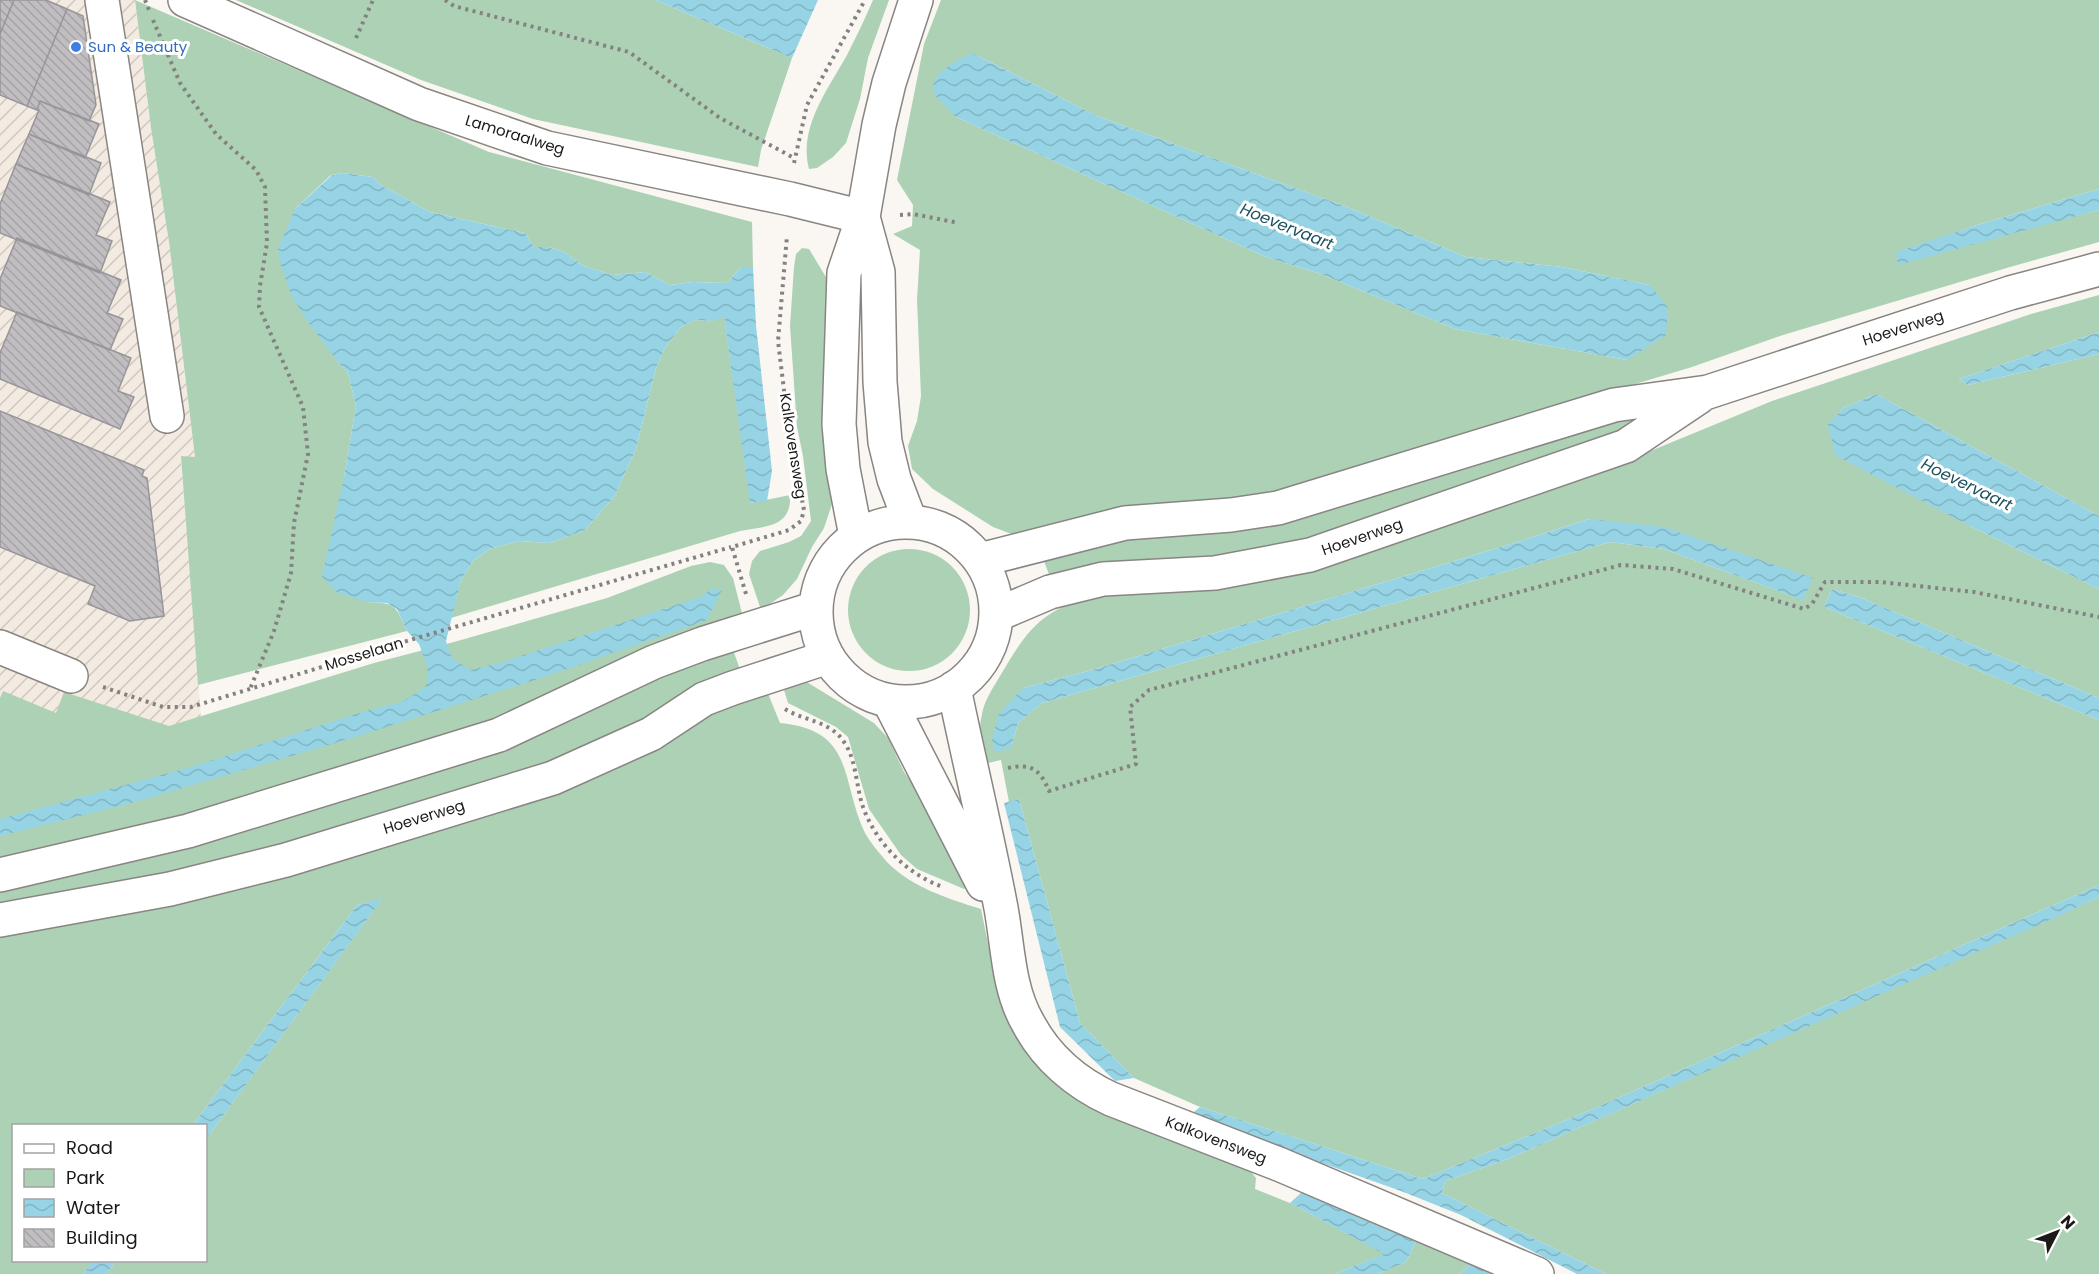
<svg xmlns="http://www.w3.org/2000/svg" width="2099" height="1274" viewBox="0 0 2099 1274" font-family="Poppins,sans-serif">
<defs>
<pattern id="industrial-furrows" width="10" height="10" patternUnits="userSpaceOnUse" patternTransform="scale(1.5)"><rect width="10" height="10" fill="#f3eae1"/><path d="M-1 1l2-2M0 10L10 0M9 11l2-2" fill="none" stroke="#d0c8c0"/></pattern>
<pattern id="water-waves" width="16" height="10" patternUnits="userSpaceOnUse" patternTransform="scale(1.5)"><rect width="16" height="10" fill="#96d4e5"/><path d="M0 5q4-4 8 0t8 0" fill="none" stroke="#81b5c4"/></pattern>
<pattern id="building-back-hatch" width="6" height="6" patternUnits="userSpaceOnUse" patternTransform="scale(1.5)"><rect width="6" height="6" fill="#c1bec2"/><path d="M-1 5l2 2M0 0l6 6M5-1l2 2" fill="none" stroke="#a5a3a6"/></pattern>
</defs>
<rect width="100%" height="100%" fill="#faf7f3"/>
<path fill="url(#industrial-furrows)" d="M0,0H135L151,128L169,242L195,457H181L202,731L0,755Z"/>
<path fill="#add1b4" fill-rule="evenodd" d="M135,0L489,152L752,222L753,267H741L727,283L693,282L670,285L645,272L612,275L584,266L564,252L548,247H534L525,233L430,212L381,185L373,177L342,173L331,175L295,209L337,361L348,373L356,406L344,477L366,602C396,603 395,604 407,631L198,685L181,456L195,457L169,242L151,128Z
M236,0H655L792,58L761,150L758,167L533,119L421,80Z
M873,0H889L868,58L860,99L846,143L833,157L817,168L809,169C798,128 828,89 847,55C856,37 865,19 873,0Z
M941,0H2099V189L1977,225L1896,253L2028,228L2099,210V242L2010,267L1783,335L1692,367L1273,493L1014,535L993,527L933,489L912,469L908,446L917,421L921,396L917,300L920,250L893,234L912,226L913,205L897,180L924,44ZM972,53L1097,116L1347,207L1466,257L1562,267L1650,285L1627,360L1455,329L1321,274L1266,257L956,117Z
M802,248L809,249L829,282L825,438L832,504L824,528L812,547L797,579L783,595L761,610L749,574L752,561L760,551L789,542L801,536L811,521L803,456L797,427L790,326L794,267L796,254Z
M2099,295V332L1959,379L1968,385L2099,354V516L1876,394L1843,408L1829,425L1970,526L2099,589V698L1859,597L1832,589L1824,607L2099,720V885L1593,1109L1423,1179L1200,1107L1134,1078L1080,1023L1019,799L1009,802L1001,760L979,765C980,748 978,730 982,714C984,701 993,688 1000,676C1023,638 1034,617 1078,600L1592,475L1772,401L2031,314ZM1589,519L1803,600L1664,549L1610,542L1042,703L1018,723L1011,748L1023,688L1092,670L1514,543Z
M724,316L751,503L790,495C792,528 765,526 740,531L451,618L461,580L473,561L489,549L519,541L550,543L585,530L614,497L636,449L656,368L666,346L681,327L695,320L711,321Z
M1635,412L1641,423L1522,468L1280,546L1254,552L1050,577L1042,556Z
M848 610a61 61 0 1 1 122 0a61 61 0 1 1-122 0Z
M710,562L724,565L733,578L743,617L515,715L167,822L0,860V698L3,691L56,713L64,692L169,726L374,663L454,642L607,598L691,566Z
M733,650L741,672L584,755L267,854L0,912V889L585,711L659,678Z
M805,681L874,723L888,738L904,772L931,810L971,884L964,889L917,869L901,855L869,809L848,737L836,727L788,703L783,687Z
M767,691L780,723C856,730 840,781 865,833C870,842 880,854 887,862C911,887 949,899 981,909L995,978L1007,1013L1023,1047L1056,1082L1248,1168L1256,1178L1255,1189L1290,1203L1385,1254L1335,1274H106L116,1261L206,1260V1139L382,899L357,905L193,1125L14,1126V1260L93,1261L83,1274H0V933L595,776L622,765L656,749L707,715Z
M2099,897V1274H1606L1442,1193L1445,1181L1508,1159Z
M1416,1241L1471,1264L1460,1274H1378L1406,1262Z"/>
<path fill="url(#water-waves)" d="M655,0H818L792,58Z
M972,53L1097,116L1347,207L1466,257L1562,267L1650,285L1668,308L1666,335L1627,360L1455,329L1321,274L1266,257L956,117C950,110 941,103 936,96C924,74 958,61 972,53Z
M342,173L373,177L381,185L430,212L525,233L534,247H548L564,252L584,266L612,275L645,272L670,285L693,282L727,283L741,267H753L756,325L772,471L767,501L750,503L724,317L711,321L695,320L681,327L666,346L656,368L636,449L614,497L585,530L550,543L519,541L489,549L473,561L461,580L446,641L452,658L470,670L503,662L700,597L712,588L722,590L707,620L544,677L352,738L135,802L0,836V819L191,767L369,710L402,702L425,687L428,680L427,666L419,644L407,631L397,609L387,603L366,602L336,592L322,577L344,477L356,406L348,373L337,361L306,319L291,295L281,265L278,249L295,209L332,175Z
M2099,189V210L1898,265L1896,252L1977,225Z
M2099,332V354L1968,385L1959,379Z
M1876,394L2099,516V589L1970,526L1835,455L1828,425L1843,408Z
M1589,519L1664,527L1813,578L1803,600L1664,549L1610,542L1042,703L1018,723L1011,748L995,752L992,740L999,714L1023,688L1092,670L1514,543Z
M1832,589L1859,597L2099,698V720L1824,607Z
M1019,799L1080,1023L1134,1078L1115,1081L1060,1027L1004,803Z
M2099,885V897L2063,914L1508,1159L1445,1181L1442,1193L1606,1274H1577L1461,1215L1401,1191L1189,1116L1200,1107L1423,1179L1593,1109Z
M383,898L206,1139V1126L193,1125L357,905Z
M1302,1192L1416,1241L1406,1262L1378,1274H1335L1384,1254L1290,1203Z
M93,1260H116V1261L106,1274H83Z
M1471,1264L1492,1274H1460Z"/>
<path fill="url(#building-back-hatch)" stroke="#979599" stroke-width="1.5" d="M0,0H14L0,34Z
M14,0H46L67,9L27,106L0,95V34Z
M67,9L83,16L96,105L89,121L40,101L37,110L27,106Z
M40,101L99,124L85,158L29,134L39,110H37Z
M29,134L101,163L89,195L16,164Z
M16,164L110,202L96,235L112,241L100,273L0,233V204Z
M17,238L121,280L107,313L123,319L110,350L0,306V279Z
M17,312L131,358L118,391L134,397L120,429L0,379V353Z
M0,411L144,470L142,476L147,478L164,616L130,621L88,604L95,586L0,547Z"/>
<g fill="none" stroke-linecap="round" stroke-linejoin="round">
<defs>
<path id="minor" d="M102,0L167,416
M185,0L419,104L547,148L790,199L863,217
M863,217L878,272L880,382L885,442L894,479L910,521
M856,536L843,469L839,424L844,273L863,217L879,125L889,83L916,0
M0,647L71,676
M954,688C969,761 987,834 1001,908C1008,946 1008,989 1028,1023C1046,1057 1076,1083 1111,1099L1281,1165L1537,1274
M889,701L983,884"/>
<path id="secondary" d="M816 612a90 90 0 1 1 180 0a90 90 0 1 1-180 0Z
M980,560L1125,523L1231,515L1278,508L1614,405L1708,392L2010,293L2099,269
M996,615L1050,592L1103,579L1215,573L1310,555L1626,446L1699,397
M0,875L188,831L499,735L654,662L702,644L816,608
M0,920L170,889L286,860L553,778L651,734L704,699L733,688L828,657"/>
</defs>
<use href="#minor" stroke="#888582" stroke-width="36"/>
<use href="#secondary" stroke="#888582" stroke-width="36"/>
<path stroke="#848280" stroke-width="4" stroke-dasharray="3 4.5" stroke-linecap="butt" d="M145,0L149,10
M445,0L454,6L629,52L720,118L794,158
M153,20L180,83L216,134L256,170L265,187L267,243L260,286L259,307L303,407L308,454L294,523L291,573L274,631L250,689
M356,38L373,0
M794,163L807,105L865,0
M900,215L913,214L959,223
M746,594L732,547L789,530L801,521L804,510L789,431L778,341L787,236
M103,687L163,707H191L410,640L731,547
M785,709C804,721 831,721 844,742C856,759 856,784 862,804C874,841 906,874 943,887
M1008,768C1031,763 1040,769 1049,791L1136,764L1130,707L1149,690L1621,565L1673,569L1804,609L1812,604L1825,582H1880L1974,592L2099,617"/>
<use href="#minor" stroke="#fff" stroke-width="33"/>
<use href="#secondary" stroke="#fff" stroke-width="33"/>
</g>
<circle fill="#3f7fe0" stroke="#fff" stroke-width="2" cx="76" cy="47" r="6"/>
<g text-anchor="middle" stroke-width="6" stroke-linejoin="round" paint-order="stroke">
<g font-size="15" fill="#366cbe" stroke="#fff" text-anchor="start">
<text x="88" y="52">Sun &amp; Beauty</text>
</g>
<g font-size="15" fill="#1b1a19" stroke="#fff">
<text transform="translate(515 135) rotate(17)" y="5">Lamoraalweg</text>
<text transform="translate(1903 328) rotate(-18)" y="5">Hoeverweg</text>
<text transform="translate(793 446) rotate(81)" y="5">Kalkovensweg</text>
<text transform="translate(1362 537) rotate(-19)" y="5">Hoeverweg</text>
<text transform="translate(364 654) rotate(-17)" y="5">Mosselaan</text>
<text transform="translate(424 817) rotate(-17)" y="5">Hoeverweg</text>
<text transform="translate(1216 1140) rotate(21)" y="5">Kalkovensweg</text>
</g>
<g font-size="16" font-style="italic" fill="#1b505c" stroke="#fff">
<text transform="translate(1287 226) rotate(22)" y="6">Hoevervaart</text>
<text transform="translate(1967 484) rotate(26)" y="6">Hoevervaart</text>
</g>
</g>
<rect x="12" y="1124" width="195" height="138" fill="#ffffff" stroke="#a4a3a3" stroke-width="1.5"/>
<rect x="24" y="1144" width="30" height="9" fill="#ffffff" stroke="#a4a3a3" stroke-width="1.5"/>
<text x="66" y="1154" font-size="18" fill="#1b1a19">Road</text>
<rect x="24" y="1169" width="30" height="18" fill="#add1b4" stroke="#a4a3a3" stroke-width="1.5"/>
<text x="66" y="1184" font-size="18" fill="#1b1a19">Park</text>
<rect x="24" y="1199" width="30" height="18" fill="url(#water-waves)" stroke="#a4a3a3" stroke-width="1.5"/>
<text x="66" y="1214" font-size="18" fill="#1b1a19">Water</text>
<rect x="24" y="1229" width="30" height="18" fill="url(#building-back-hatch)" stroke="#a4a3a3" stroke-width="1.5"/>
<text x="66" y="1244" font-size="18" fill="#1b1a19">Building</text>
<g transform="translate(2057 1232) rotate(48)" stroke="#ffffff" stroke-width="4.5" paint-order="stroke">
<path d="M0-4.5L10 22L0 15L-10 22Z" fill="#1b1a19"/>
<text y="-9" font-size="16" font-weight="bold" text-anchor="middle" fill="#1b1a19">N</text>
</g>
</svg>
